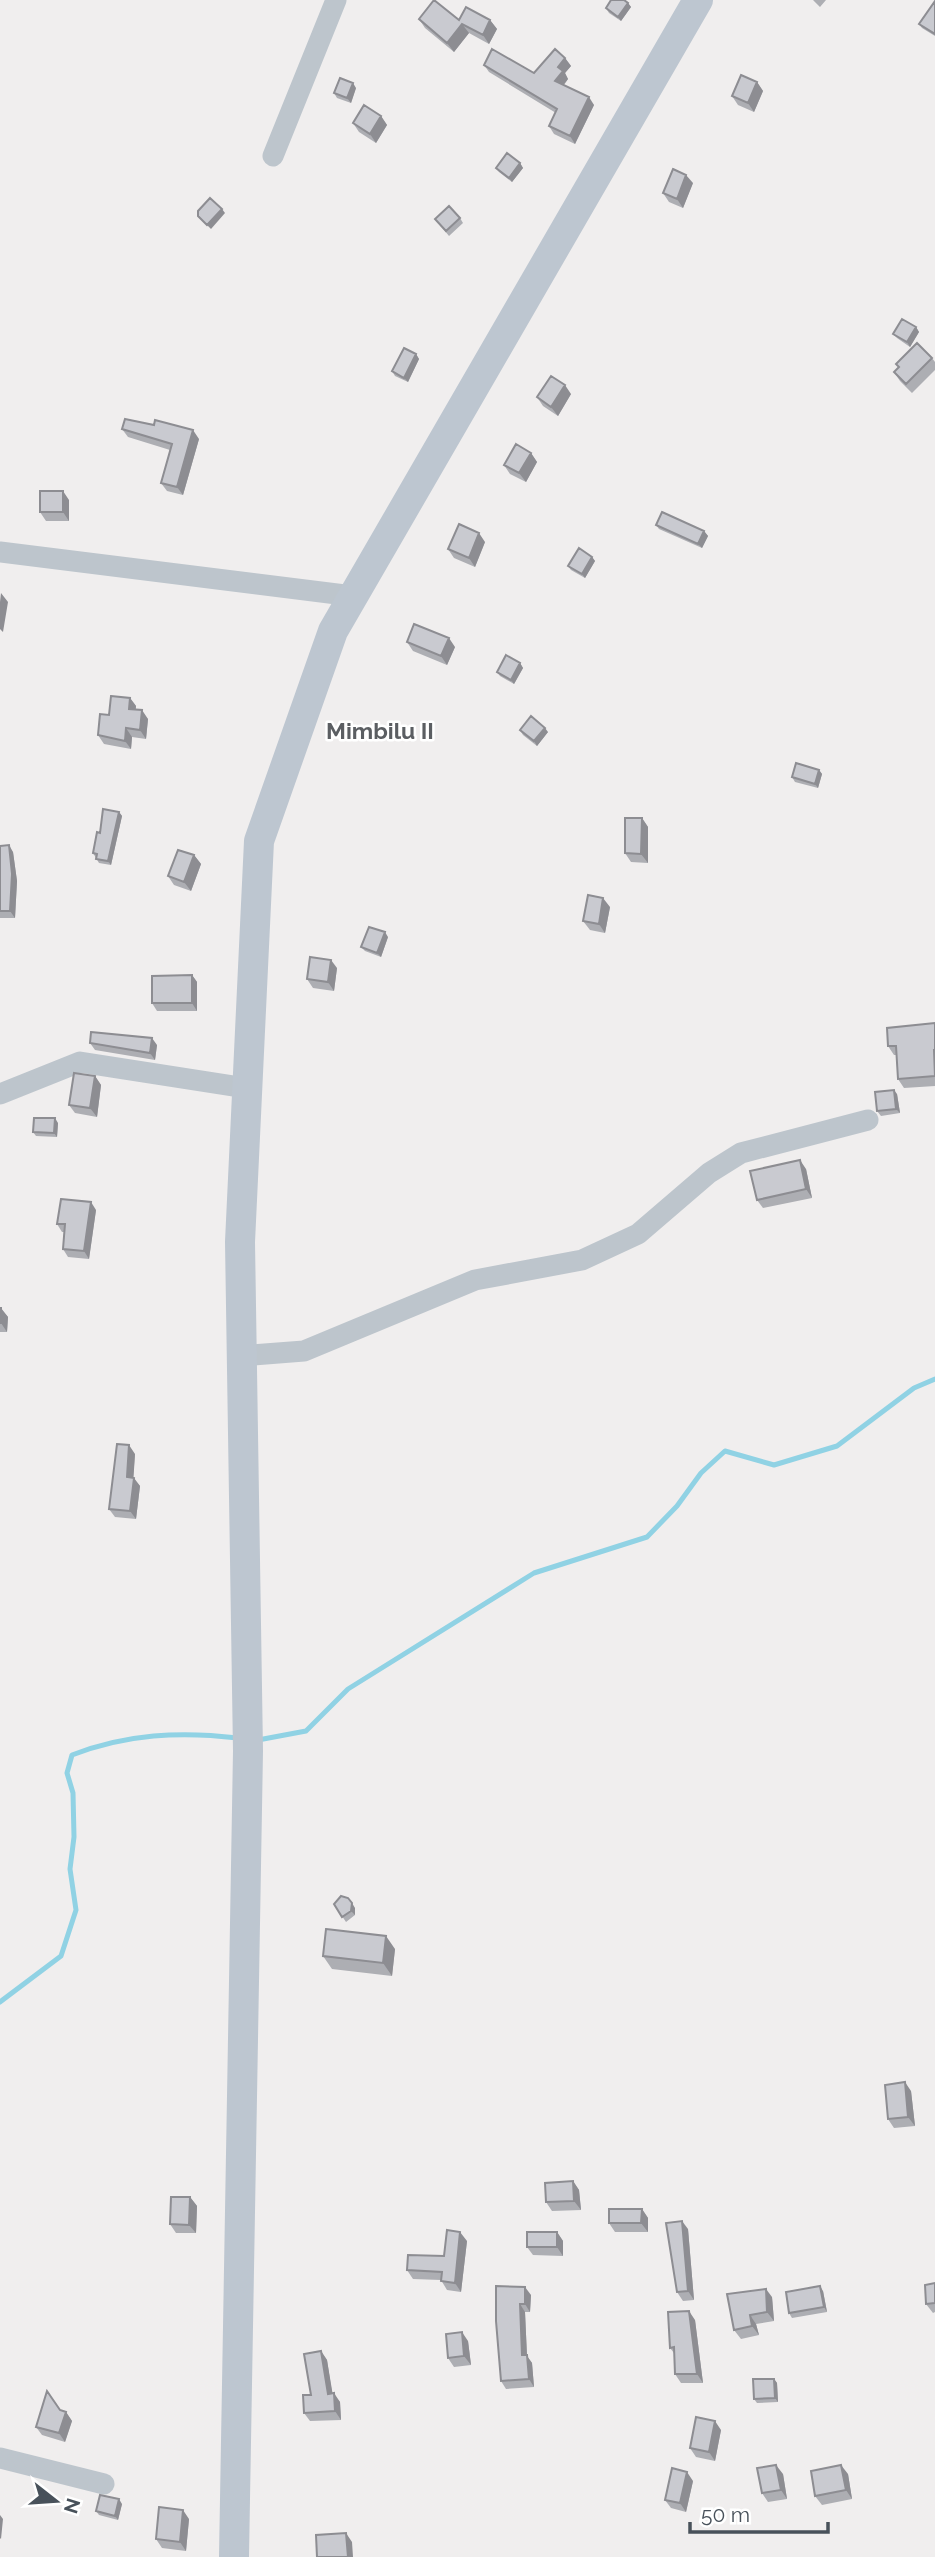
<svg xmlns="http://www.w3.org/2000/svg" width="935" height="2557" viewBox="0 0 935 2557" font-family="Raleway,sans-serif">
<rect width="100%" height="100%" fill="#f0eeee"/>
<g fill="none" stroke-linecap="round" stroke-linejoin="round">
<path stroke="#90d2e4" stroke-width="5" d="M258,1740L306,1731L348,1689L534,1573L647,1537L677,1506L701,1473L725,1451L774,1465L837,1446L914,1388L935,1379
M0,2002L61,1956L76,1910L70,1869L74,1837L73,1793L67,1773L72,1755C126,1734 180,1731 238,1738"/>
<path stroke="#bdc5cc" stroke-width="21" d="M273,156L336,0
M0,552L353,596
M0,1094L80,1062L247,1088
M240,1356L304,1351L475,1280L582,1260L638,1234L709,1173L741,1153L868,1120
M0,2458L104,2484"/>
<path stroke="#bdc6d0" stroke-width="30" d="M234,2557L248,1751L240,1242L259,841L333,631L698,0"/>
</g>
<path fill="#adaeb3" d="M813,0H826L820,7Z
M935,1V36L922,28L919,24Z
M628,3L631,7L621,21L609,13L606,8Z
M419,19L490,20L497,29L489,44L469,33L454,52L425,28Z
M565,58L571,66L565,73L568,79L564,85L594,105L575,144L554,134L549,126L556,113L489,72L484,65L534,73Z
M757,82L763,91L754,112L738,105L732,96Z
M356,88L351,103L337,98L334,93Z
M381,116L387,125L376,143L359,132L353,123Z
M520,163L523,168L512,182L499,172L496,168Z
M693,183L683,208L669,202L663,193Z
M460,218L463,223L449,236L435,219Z
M916,327L919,332L910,347L897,338L893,334Z
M416,354L419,359L408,382L395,376L392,371Z
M932,358L935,362V370L912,393L900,381L894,372Z
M571,394L558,416L543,406L537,397Z
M122,429L199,439L183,495L167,491L161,483L170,450L128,437Z
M531,453L537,462L526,482L510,474L504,465Z
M69,500V521H46L40,512Z
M656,525L704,531L708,536L702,548L659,529Z
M485,542L475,567L454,558L448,549Z
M592,557L595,561L585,578L571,570L568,566Z
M407,642L455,647L447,665L413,651Z
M520,663L523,668L514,684L500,676L497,672Z
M130,698L136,706L135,710L148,719L146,739L132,737L131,749L104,744L98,735L109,715Z
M520,730L548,732L537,746L523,735Z
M819,770L822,774L818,788L795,782L792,777Z
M119,812L122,816L111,865L99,863L93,853L100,833Z
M642,818L648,827V863L631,862L625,853Z
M0,846L13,852L17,881L15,918H0Z
M194,855L201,864L191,891L174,885L168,876Z
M610,907L605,933L590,930L583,921Z
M388,937L381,957L365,951L361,947Z
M337,968L334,991L313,988L307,979Z
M192,975L197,982V1011H157L152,1003Z
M935,1023V1086L904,1088L898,1079L896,1055H894L888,1046Z
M90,1043L157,1045L155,1060L95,1050Z
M95,1076L101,1085L97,1117L75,1113L69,1105Z
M897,1094L900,1113L881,1116L877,1111Z
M58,1123L57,1137L36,1136L33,1132Z
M806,1169L812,1198L763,1208L757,1200Z
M96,1210L89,1259L68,1257L63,1249L64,1232H62L57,1224Z
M0,1308L8,1317L7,1332H0Z
M135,1454L133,1478L140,1486L136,1519L115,1517L109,1509Z
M334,1904L355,1908V1915L346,1922Z
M395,1949L392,1976L332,1969L323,1956Z
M911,2091L915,2126L894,2128L888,2119Z
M573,2181L579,2190L581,2210L552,2211L546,2202Z
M190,2197L197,2206L196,2233H176L170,2224Z
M642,2209L648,2218V2232H615L609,2223Z
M688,2229L694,2300L683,2301L677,2292Z
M557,2232L563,2241V2256L533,2255L527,2247Z
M467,2241L461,2292L447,2290L441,2280L413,2279L407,2270L444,2256Z
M935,2283V2312L933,2313L926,2304Z
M496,2286L531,2295L530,2312H525L527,2356L532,2363L534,2387L506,2389L501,2381Z
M823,2291L827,2312L792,2318L789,2313Z
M727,2294L772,2297L774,2321L756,2324L759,2335L741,2339L734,2330Z
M695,2320L703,2383H681L675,2374L674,2353L670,2348Z
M468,2341L471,2365L454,2367L448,2358Z
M321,2351L327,2360L332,2393L340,2402L341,2420L310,2421L304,2413L311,2395Z
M774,2379L777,2383L778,2402L757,2403L754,2399Z
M66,2412L72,2421L65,2442L42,2435L36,2427Z
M721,2430L715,2461L696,2457L690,2448Z
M783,2474L787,2499L768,2502L762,2493Z
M848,2474L852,2499L822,2505L815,2496Z
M693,2481L686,2512L671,2508L665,2500Z
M122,2504L118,2520L99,2515L96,2511Z
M189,2519L186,2551L162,2548L156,2539Z"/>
<path fill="#8d8d92" d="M628,3L631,7L621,21L618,17Z
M490,20L497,29L489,44L483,35Z
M462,24L469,33L454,52L447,43Z
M565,58L571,66L565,73L568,79L561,88L555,81L558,67Z
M757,82L763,91L754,112L748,103Z
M353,83L356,88L351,103L347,98Z
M589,97L594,105L575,144L570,136Z
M381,116L387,125L376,143L370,134Z
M520,163L523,168L512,182L509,178Z
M686,175L693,183L683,208L677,199Z
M222,209L225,213L211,229L207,225Z
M916,327L919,332L910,347L907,342Z
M416,354L419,359L408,382L404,378Z
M565,385L571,394L558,416L551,407Z
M193,430L199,439L183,495L177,487Z
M531,453L537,462L526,482L519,473Z
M63,491L69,500V521L63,512Z
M704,531L708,536L702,548L698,544Z
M479,533L485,542L475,567L469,558Z
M592,557L595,561L585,578L582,574Z
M1,593L8,602L3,632L0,629V602Z
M449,638L455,647L447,665L441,656Z
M520,663L523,668L514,684L511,680Z
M130,698L136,706L135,718L129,709Z
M142,710L148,719L146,739L140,730Z
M126,728L132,737L131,749L125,741Z
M545,728L548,732L537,746L534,741Z
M819,770L822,774L818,788L815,784Z
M119,812L122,816L111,865L108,861Z
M642,818L648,827V863L641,854Z
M9,845L13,852L17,881L15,918L10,911Z
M194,855L201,864L191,891L184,882Z
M603,898L610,907L605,933L599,924Z
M385,932L388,937L381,957L377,953Z
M331,960L337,968L334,991L328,982Z
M192,975L197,982V1011L192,1003Z
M152,1038L157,1045L155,1060L150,1053Z
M95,1076L101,1085L97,1117L90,1108Z
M894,1090L897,1094L900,1113L896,1109Z
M55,1118L58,1123L57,1137L54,1133Z
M800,1160L806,1169L812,1198L806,1189Z
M91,1202L96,1210L89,1259L84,1251Z
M1,1308L8,1317L7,1332L1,1323Z
M129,1445L135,1454L133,1485L127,1477Z
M134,1478L140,1486L136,1519L130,1511Z
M352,1903L355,1908V1915L351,1911Z
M386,1936L395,1949L392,1976L383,1963Z
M905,2082L911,2091L915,2126L908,2117Z
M573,2181L579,2190L581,2210L574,2201Z
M190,2197L197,2206L196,2233L189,2225Z
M642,2209L648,2218V2232L641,2223Z
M682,2221L688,2229L694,2300L688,2291Z
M460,2232L467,2241L461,2292L455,2283Z
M557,2232L563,2241V2256L557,2247Z
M820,2286L823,2291L827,2312L824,2307Z
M525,2287L531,2295L530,2312L525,2304Z
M766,2289L772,2297L774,2321L767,2312Z
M520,2304L525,2312L527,2356L532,2363L534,2387L529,2379L522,2355Z
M689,2311L695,2320L703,2383L697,2374Z
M750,2315L756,2324L759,2335L752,2326Z
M462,2332L468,2341L471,2365L464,2356Z
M321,2351L327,2360L334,2402L328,2394Z
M774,2379L777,2383L778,2402L775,2398Z
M334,2393L340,2402L341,2420L335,2411Z
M66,2412L72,2421L65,2442L59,2433Z
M715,2421L721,2430L715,2461L709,2452Z
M776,2465L783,2474L787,2499L781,2490Z
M841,2465L848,2474L852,2499L846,2490Z
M687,2472L693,2481L686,2512L680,2503Z
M119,2499L122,2504L118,2520L115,2516Z
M183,2510L189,2519L186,2551L180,2542Z
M0,2515L3,2519L1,2539L0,2538Z
M346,2533L352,2542L353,2557H348Z"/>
<path fill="#c9cad0" stroke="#8d8d92" stroke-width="2" d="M434,0L459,20L466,7L490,20L483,35L462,24L447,43L419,19Z
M611,0H624L628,3L618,17L606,8Z
M935,1V34L919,24Z
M492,49L534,73L555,49L565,58L558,67L563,71L555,81L589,97L570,136L549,126L557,109L484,65Z
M741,75L757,82L748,103L732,96Z
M340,78L353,83L347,98L334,93Z
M364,105L381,116L370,134L353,123Z
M507,153L520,163L509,178L496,168Z
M673,169L686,175L677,199L663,193Z
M210,198L222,209L207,225L198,216V211Z
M449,206L460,218L446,231L435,219Z
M902,319L916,327L907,342L893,334Z
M917,343L932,358L906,384L894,372L899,367L896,364Z
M404,348L416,354L404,378L392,371Z
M551,376L565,385L551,407L537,397Z
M125,419L154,425L155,420L193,430L177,487L161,483L172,444L122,429Z
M516,444L531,453L519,473L504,465Z
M40,491H63V512H40Z
M662,512L704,531L698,544L656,525Z
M459,524L479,533L469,558L448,549Z
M579,548L592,557L582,574L568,566Z
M414,624L449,638L441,656L407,642Z
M506,655L520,663L511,680L497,672Z
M111,696L130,698L129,709L142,710L140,730L126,728L125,741L98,735L100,714L109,715Z
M531,716L545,728L534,741L520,730Z
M796,763L819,770L815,784L792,777Z
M103,809L119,812L108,861L96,859L97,854L93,853L97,832L100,833Z
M625,818H642L641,854L625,853Z
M9,845L12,874L10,911H0V846Z
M178,850L194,855L184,882L168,876Z
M588,895L603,898L599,924L583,921Z
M369,927L385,932L377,953L361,947Z
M310,957L331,960L328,982L307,979Z
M192,975V1003H152V976Z
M935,1023V1050H934L935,1076L898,1079L896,1046H888L887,1028Z
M91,1032L152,1038L150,1053L90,1043Z
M74,1073L95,1076L90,1108L69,1105Z
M894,1090L896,1109L877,1111L875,1092Z
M34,1118H55L54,1133L33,1132Z
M800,1160L806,1189L757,1200L750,1171Z
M61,1199L91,1202L84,1251L63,1249L65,1224H57Z
M0,1308H1V1323H0Z
M117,1444L129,1445L127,1477L134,1478L130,1511L109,1509Z
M341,1896L348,1898L352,1903L351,1911L342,1917L334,1904Z
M326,1929L386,1936L383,1963L323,1956Z
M905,2082L908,2117L888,2119L885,2085Z
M573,2181L574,2201L546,2202L545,2183Z
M171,2197H190L189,2225L170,2224Z
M609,2209H642L641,2223H609Z
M682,2221L688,2291L677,2292L666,2223Z
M447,2230L460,2232L455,2283L441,2281L442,2272L407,2270L408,2255L444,2256Z
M527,2232H557V2247H527Z
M935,2283V2303L926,2304L925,2285Z
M496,2286L525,2287V2304H520L522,2355H527L529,2379L501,2381L496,2321Z
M820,2286L824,2307L789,2313L786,2292Z
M766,2289L767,2312L750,2315L752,2326L734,2330L727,2294Z
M689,2311L697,2374H675L674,2347L670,2348L668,2312Z
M462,2332L464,2356L448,2358L446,2334Z
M321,2351L328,2394L334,2393L335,2411L304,2413L303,2395H311L304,2354Z
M753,2379H774L775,2398L754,2399Z
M47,2391L60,2410L66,2412L59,2433L36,2427Z
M696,2417L715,2421L709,2452L690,2448Z
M776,2465L781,2490L762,2493L757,2468Z
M841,2465L846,2490L815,2496L811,2471Z
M672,2468L687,2472L680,2503L665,2500Z
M100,2495L119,2499L115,2516L96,2511Z
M159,2507L183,2510L180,2542L156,2539Z
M346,2533L348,2557H317L316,2535Z"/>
<g text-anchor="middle" stroke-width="5" stroke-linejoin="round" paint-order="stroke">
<g font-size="23" font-weight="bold" fill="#5b5e62" stroke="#fff">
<text x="380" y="739">Mimbilu II</text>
</g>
</g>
<g transform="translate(56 2501) rotate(107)" stroke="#ffffff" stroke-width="5" paint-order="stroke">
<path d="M0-5L12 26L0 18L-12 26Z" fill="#48515a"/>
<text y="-10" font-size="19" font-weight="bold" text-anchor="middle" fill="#48515a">N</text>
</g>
<path d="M690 2522v10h138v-10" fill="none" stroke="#48515a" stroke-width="3.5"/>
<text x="701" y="2522" font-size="21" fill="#48515a" stroke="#ffffff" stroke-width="5" paint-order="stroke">50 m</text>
</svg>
